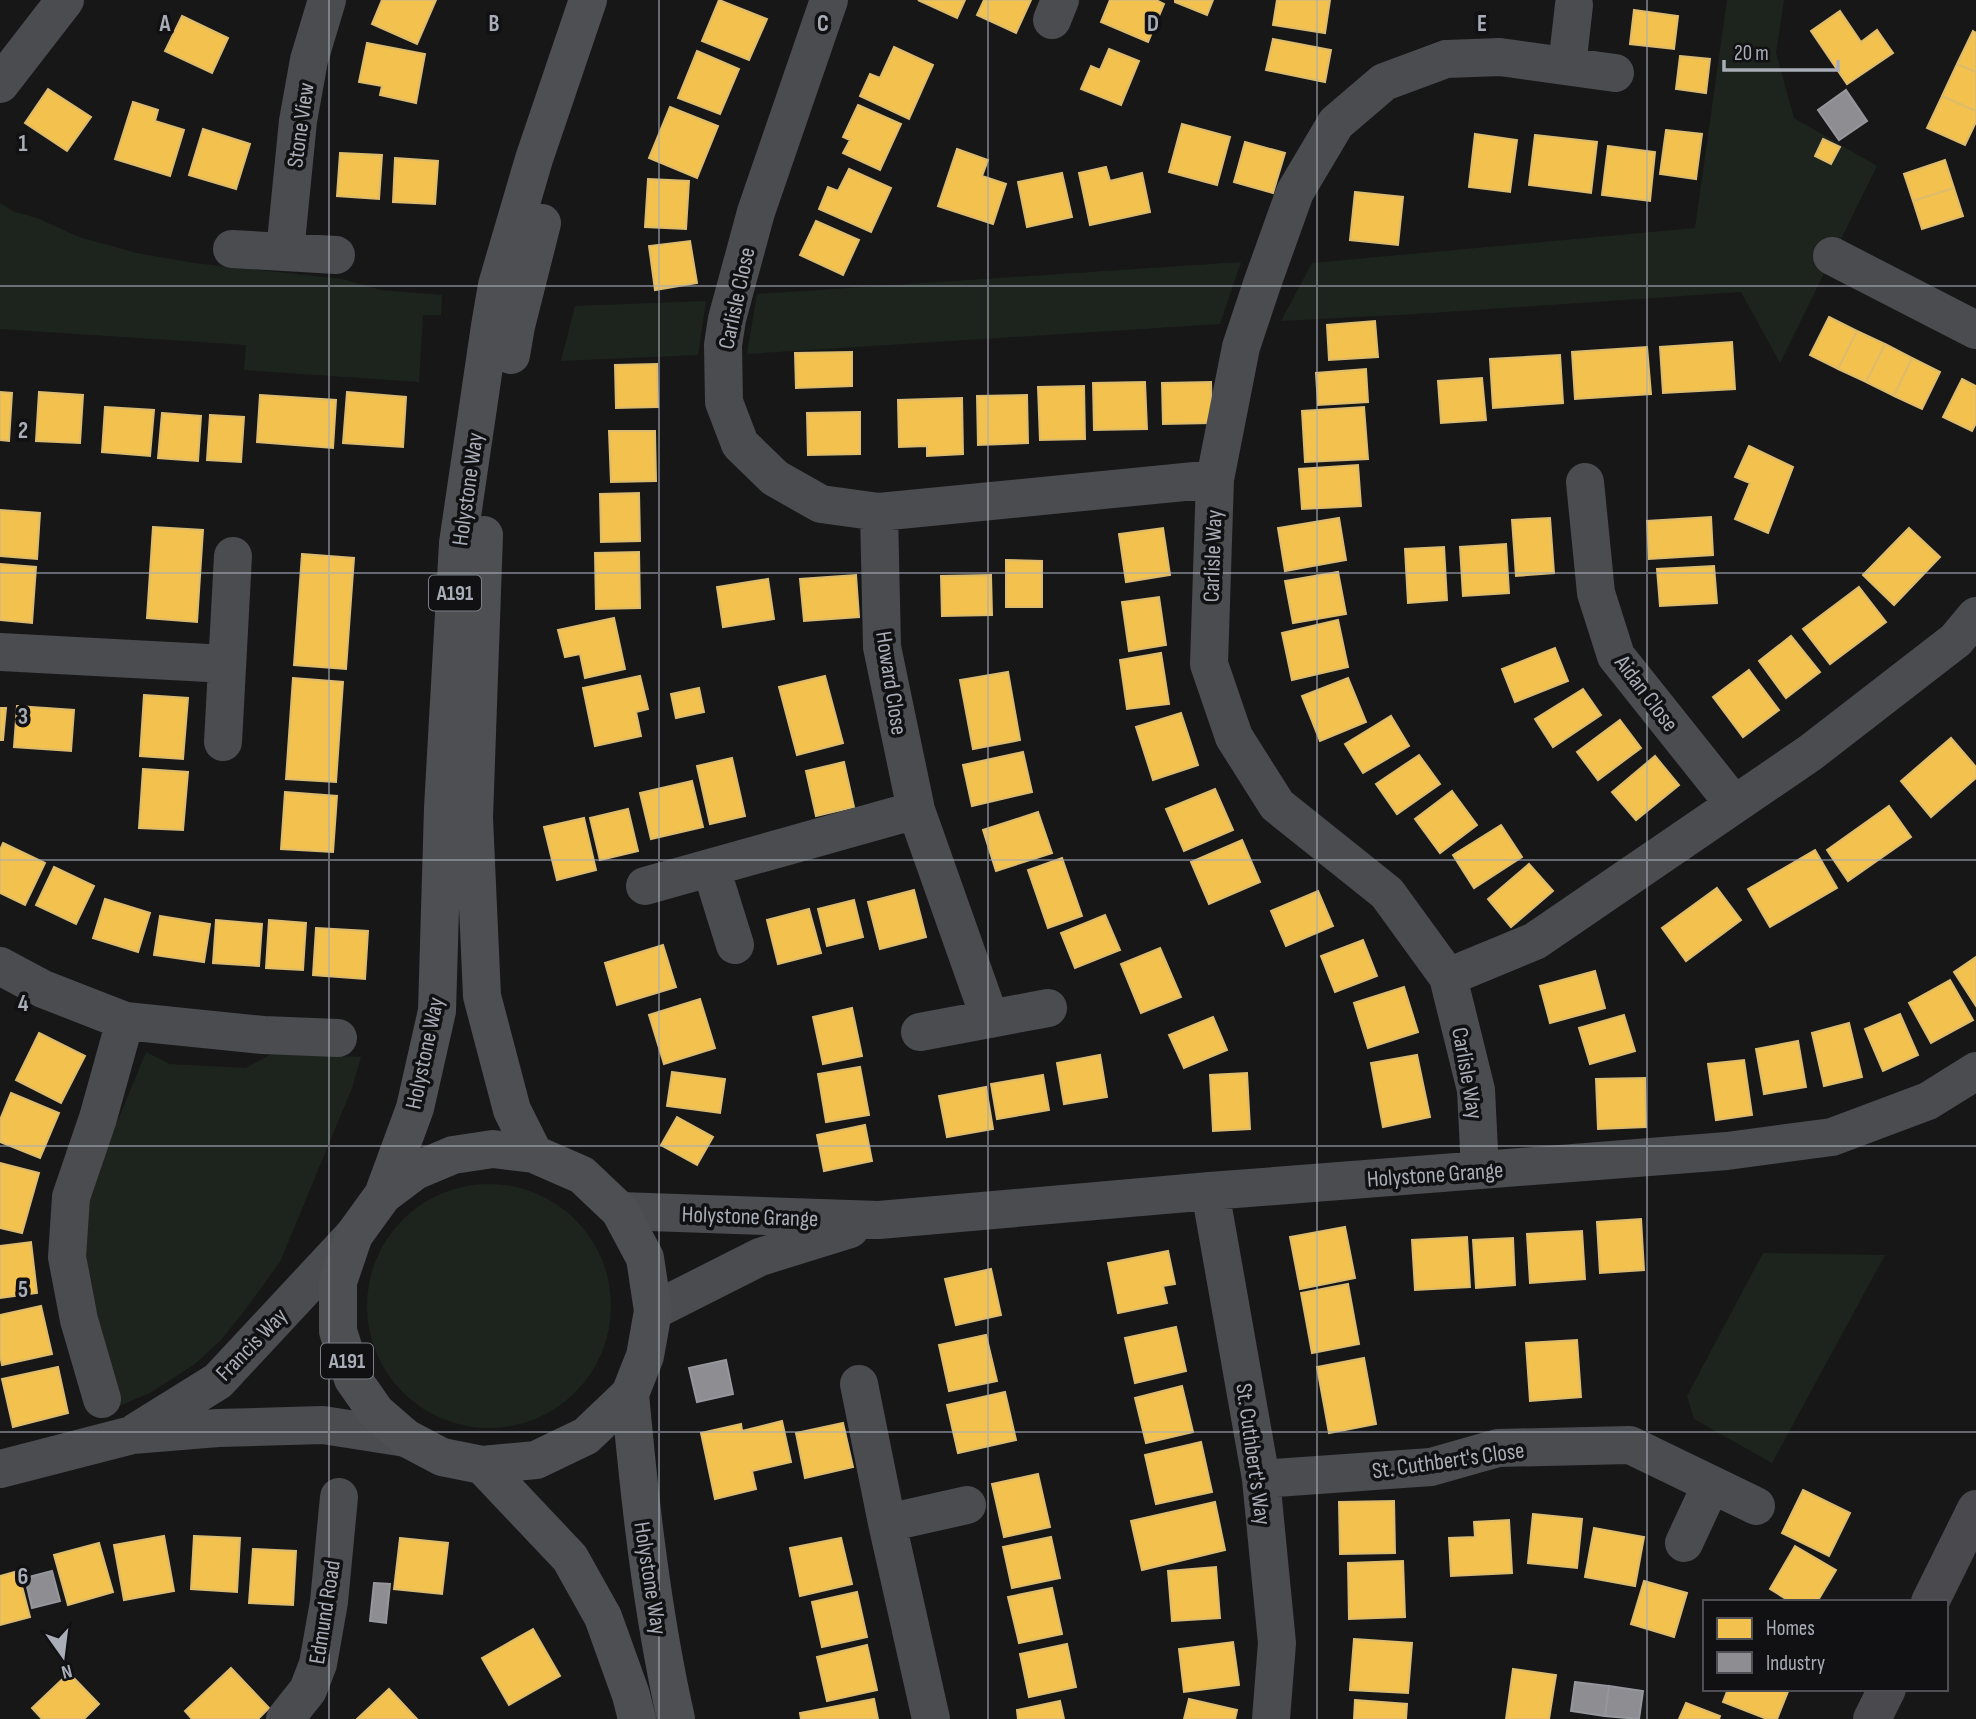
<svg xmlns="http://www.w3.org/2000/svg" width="1976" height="1719" viewBox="0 0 1976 1719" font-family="'Sofia Sans Condensed',sans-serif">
<rect width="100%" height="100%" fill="#171717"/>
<path fill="#1d241e" d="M1727,0H1784L1776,53L1794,118L1877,166L1780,363L1741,292L1416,314L1281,321L1312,263L1695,228Z
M0,203L15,212L37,218L79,237L137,253L194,263L342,279L381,290L442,295L441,315H423L419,382L244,370L246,345L0,329Z
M1241,262L1220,324L747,354L757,294Z
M706,301L698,355L561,361L575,306Z
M146,1052L170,1064L246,1068L273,1053L361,1057L352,1088L280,1262L245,1310L221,1340L195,1364L150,1393L119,1406L87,1273L83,1233L93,1168L119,1118Z
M367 1306a122 122 0 1 1 244 0a122 122 0 1 1-244 0Z
M1763,1253L1885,1255L1772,1463L1694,1419L1687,1396Z"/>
<path fill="#f2c14e" stroke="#dcbb6e" stroke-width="2" d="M382,0H436L417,44L372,24Z
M719,0L767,19L749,60L702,41Z
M918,0H965L957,18Z
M984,0H1031L1016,33L977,15Z
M1110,0H1156L1164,4L1148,42L1101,22Z
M1175,0H1213L1207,15L1175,2Z
M1277,0H1330L1325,33L1273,25Z
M1634,10L1678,16L1674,49L1630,44Z
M1840,11L1861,42L1877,30L1893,53L1847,84L1811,31Z
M182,16L228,38L212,73L165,51Z
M1973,31L1976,33V72L1957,64Z
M1273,39L1331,50L1325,82L1266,70Z
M367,43L425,54L416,103L380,95L382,86L359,82Z
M894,47L933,65L909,119L860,96L870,74L880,78Z
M1109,49L1139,61L1121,105L1081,89L1091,66L1100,70Z
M697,51L739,69L720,114L678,98Z
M1680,56L1710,59L1706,93L1676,89Z
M1957,64L1976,72V111L1942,96Z
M48,89L91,117L67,151L25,123Z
M1942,96L1976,111V122L1965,145L1927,128Z
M133,102L158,110L155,121L184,130L170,176L115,159Z
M858,105L901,124L880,170L843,153L850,140L843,137Z
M670,107L718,126L697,178L649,158Z
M1182,124L1230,137L1217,185L1169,172Z
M203,129L250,144L236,189L189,175Z
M1666,130L1702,134L1696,179L1660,174Z
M1475,134L1517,140L1510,192L1469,187Z
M1535,135L1597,142L1591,193L1529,185Z
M1823,139L1840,147L1831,164L1815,156Z
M1245,142L1285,153L1273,193L1234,182Z
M1608,146L1655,152L1650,201L1602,195Z
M957,149L988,160L982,176L1006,184L993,224L938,206Z
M340,153L382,155L379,199L337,196Z
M395,158L438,161L435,204L393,202Z
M1945,160L1954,188L1913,201L1904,174Z
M1106,167L1110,181L1142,173L1150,212L1090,225L1079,173Z
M849,169L891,188L871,232L819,209L828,187L838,191Z
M1062,173L1072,217L1027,227L1018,182Z
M648,179L689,181L686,229L645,227Z
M1954,188L1963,216L1922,229L1913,201Z
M1355,192L1403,197L1398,245L1350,240Z
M816,221L859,240L843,275L800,255Z
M690,241L697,283L655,290L649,246Z
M1829,317L1857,331L1838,369L1810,355Z
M1375,321L1378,357L1329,360L1327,325Z
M1857,331L1885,344L1866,382L1838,369Z
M1732,342L1735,389L1663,393L1660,347Z
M1885,344L1912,358L1894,396L1866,382Z
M1647,347L1651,394L1575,399L1572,352Z
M852,352V386L796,388L795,353Z
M1560,355L1563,403L1493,408L1490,359Z
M1912,358L1940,372L1922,409L1894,396Z
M657,364L658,407L616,408L615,365Z
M1366,369L1368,402L1318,405L1316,373Z
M1482,378L1486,420L1441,423L1438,381Z
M1962,379L1976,386V423L1972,431L1943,417Z
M1145,382L1147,429L1094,430L1093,383Z
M1211,382L1212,423L1163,424L1162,383Z
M1084,386L1085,439L1040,440L1038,387Z
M0,392L12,393L9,441L0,440Z
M39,392L83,395L80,443L36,441Z
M347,392L406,397L403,447L343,443Z
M260,395L336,400L333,448L257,442Z
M1027,395L1028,443L978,445L977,396Z
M962,398L963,454L927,456V446L899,447L898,400Z
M105,407L154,410L150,456L102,452Z
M1364,407L1368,459L1305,462L1302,411Z
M860,412V454L808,455L807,413Z
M162,413L201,416L198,461L158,458Z
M210,415L244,417L241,462L207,460Z
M609,431H655L656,481L611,482Z
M1749,446L1793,467L1768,533L1735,519L1750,483L1735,477Z
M1358,465L1361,506L1302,509L1299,469Z
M639,493L640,541L601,542L600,494Z
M0,510L40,513L37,559L0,556Z
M1711,517L1713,555L1649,559L1647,521Z
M1339,518L1346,560L1285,571L1278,528Z
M1550,518L1554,573L1516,576L1512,520Z
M153,527L203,530L197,622L147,618Z
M1163,528L1170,575L1126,582L1119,534Z
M1909,528L1940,557L1894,605L1863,575Z
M1506,544L1509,593L1463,596L1460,547Z
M1444,547L1447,600L1408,603L1405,549Z
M639,552L640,608L596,609L595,553Z
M302,554L354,558L346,669L294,665Z
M1006,560L1042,561V607H1006Z
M0,564L36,567L32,623L0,620Z
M1714,566L1717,603L1660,606L1657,569Z
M1338,572L1346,614L1293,623L1285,581Z
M856,575L859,617L804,621L800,579Z
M991,575L992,615L942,616L941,576Z
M768,579L774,619L723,627L717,587Z
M1859,587L1886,622L1830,664L1803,629Z
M1159,597L1166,645L1129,651L1122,602Z
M614,618L625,669L585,678L580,654L565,657L558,630Z
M1338,620L1348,667L1292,680L1282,633Z
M1791,636L1820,672L1786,698L1759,661Z
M1555,648L1568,681L1515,702L1502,669Z
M1161,653L1169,704L1127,709L1120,660Z
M1749,670L1779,710L1743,737L1713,697Z
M1008,672L1020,740L973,749L960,680Z
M640,676L648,709L636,712L641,736L595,746L583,688Z
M825,676L843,743L797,755L779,687Z
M293,678L343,682L336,782L286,779Z
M1348,678L1366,722L1320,741L1302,696Z
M699,688L704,712L676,718L671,694Z
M1583,689L1601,715L1553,747L1535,719Z
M144,695L188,698L183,759L140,756Z
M17,706L74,710L71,751L14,747Z
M0,708H6L3,740H0Z
M1181,713L1198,765L1153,780L1136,727Z
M1391,716L1409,746L1363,773L1345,744Z
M1620,720L1641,748L1598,780L1577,752Z
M1951,738L1976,767V778L1931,817L1901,781Z
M1023,752L1032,792L972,806L963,765Z
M1419,755L1440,784L1397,814L1376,784Z
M1655,756L1679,785L1636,820L1612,792Z
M732,758L745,816L710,824L697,766Z
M844,762L854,807L816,816L806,771Z
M143,769L188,772L183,830L139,828Z
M692,781L703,827L651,839L640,793Z
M1215,789L1233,830L1184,851L1166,809Z
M1452,791L1477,825L1440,853L1415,819Z
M285,792L337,796L333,852L281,849Z
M1889,806L1911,837L1848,881L1827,850Z
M628,809L638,851L600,860L590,818Z
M1038,812L1052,853L996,871L983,830Z
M584,818L596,870L557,880L544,827Z
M1501,825L1522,857L1474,888L1453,855Z
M1242,840L1260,882L1209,904L1191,862Z
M3,843L45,863L25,905L0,893V850Z
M1815,850L1837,888L1770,927L1748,889Z
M1062,858L1082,916L1048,928L1028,870Z
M1529,864L1553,891L1511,927L1488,899Z
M54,867L94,886L76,924L36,905Z
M1717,888L1741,920L1686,961L1662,928Z
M914,890L926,937L880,949L868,902Z
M1318,891L1333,926L1286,946L1271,911Z
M105,899L150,913L138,952L93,938Z
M854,900L863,937L827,946L818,909Z
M809,909L821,953L778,964L767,920Z
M1105,915L1120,950L1075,968L1061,933Z
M160,916L210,924L204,962L154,955Z
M216,920L262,924L259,966L213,963Z
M269,920L306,923L303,970L266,968Z
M316,928L368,931L365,979L313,975Z
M1363,940L1377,976L1335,992L1321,956Z
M663,945L676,987L617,1005L605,963Z
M1160,948L1181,997L1141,1013L1121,964Z
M1976,957V1006L1954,972Z
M1595,971L1605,1008L1550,1023L1540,986Z
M1950,980L1973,1020L1931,1043L1909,1003Z
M1404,987L1418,1032L1368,1048L1354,1003Z
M700,999L715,1048L664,1064L649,1015Z
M852,1008L862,1056L823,1064L813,1017Z
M1900,1014L1918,1055L1883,1071L1865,1029Z
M1624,1015L1635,1051L1590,1064L1579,1028Z
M1213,1017L1227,1050L1184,1068L1169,1035Z
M1849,1023L1862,1077L1824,1086L1812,1033Z
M39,1033L85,1056L61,1103L16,1080Z
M1798,1041L1806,1087L1764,1094L1756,1049Z
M1100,1055L1107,1097L1064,1104L1057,1063Z
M1417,1055L1430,1117L1383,1127L1371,1063Z
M1744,1060L1752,1115L1716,1120L1708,1064Z
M860,1067L869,1115L826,1122L818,1074Z
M672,1072L725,1079L720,1113L667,1106Z
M1247,1073L1250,1129L1213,1131L1210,1075Z
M1043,1075L1049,1110L997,1119L991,1084Z
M1645,1078L1646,1127L1598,1129L1596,1079Z
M986,1087L993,1129L947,1137L939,1096Z
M11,1093L59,1113L40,1158L0,1142V1120Z
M677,1117L713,1137L697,1165L661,1145Z
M865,1125L872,1161L824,1171L817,1135Z
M0,1163L39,1173L22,1233L0,1228Z
M1641,1219L1644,1270L1600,1273L1597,1222Z
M1345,1227L1355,1278L1300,1289L1290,1237Z
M1582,1231L1585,1279L1530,1283L1527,1234Z
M1467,1237L1470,1287L1415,1290L1412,1240Z
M1513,1238L1515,1285L1476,1288L1473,1240Z
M31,1242L37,1293L0,1298V1246Z
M1168,1251L1175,1284L1163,1286L1167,1303L1118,1313L1108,1263Z
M991,1269L1001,1315L956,1325L945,1279Z
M1348,1284L1359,1344L1312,1353L1301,1293Z
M41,1306L52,1354L2,1365L0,1355V1315Z
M1176,1327L1186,1371L1135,1383L1125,1338Z
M986,1335L997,1381L949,1391L939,1345Z
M1577,1340L1581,1397L1530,1401L1526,1343Z
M1364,1358L1376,1424L1329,1433L1317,1367Z
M58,1367L68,1413L13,1427L2,1379Z
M1182,1386L1193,1432L1146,1443L1135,1398Z
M1005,1392L1016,1440L958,1453L947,1405Z
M782,1421L791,1462L752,1471L756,1489L715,1499L701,1433L741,1424L742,1431Z
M843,1423L853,1467L805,1478L796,1433Z
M1201,1442L1212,1492L1156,1504L1145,1455Z
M1038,1474L1050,1527L1004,1537L992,1484Z
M1803,1490L1850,1513L1829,1556L1782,1533Z
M1394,1501L1395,1553L1340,1554L1339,1502Z
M1215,1502L1225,1550L1142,1570L1131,1521Z
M1533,1514L1582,1519L1577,1568L1528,1563Z
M1509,1520L1512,1573L1451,1576L1449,1538L1475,1537L1474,1522Z
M1594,1528L1644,1537L1635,1586L1585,1577Z
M164,1536L174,1591L124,1600L114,1545Z
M194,1536L240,1538L237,1592L191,1589Z
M1051,1537L1060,1578L1012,1588L1003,1547Z
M400,1538L448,1543L442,1594L394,1589Z
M841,1538L852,1584L800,1596L790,1548Z
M99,1543L113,1592L68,1605L54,1555Z
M1795,1546L1836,1570L1817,1602H1791L1770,1589Z
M253,1549L296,1551L293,1605L249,1603Z
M1403,1561L1405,1617L1349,1619L1348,1563Z
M1216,1567L1220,1618L1172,1621L1168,1571Z
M18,1571L30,1617L0,1625V1576Z
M1644,1581L1687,1593L1674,1637L1631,1624Z
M1052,1588L1062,1634L1019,1643L1008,1597Z
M857,1592L867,1637L822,1647L812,1602Z
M533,1629L560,1676L509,1705L482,1658Z
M1354,1639L1412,1643L1408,1693L1350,1690Z
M1233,1642L1239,1685L1184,1692L1179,1649Z
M1067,1644L1076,1687L1029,1697L1020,1654Z
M867,1645L877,1690L827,1701L817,1657Z
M231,1668L269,1708L258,1719H192L185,1711Z
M1513,1669L1556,1675L1549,1719H1506Z
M69,1673L99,1704L84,1719H42L32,1708Z
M389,1689L417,1719H357Z
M1728,1689H1789L1777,1719H1767L1723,1702Z
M874,1699L878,1719H801L800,1713Z
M1189,1699L1237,1710L1235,1719H1184Z
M1355,1700L1407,1704L1406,1719H1354Z
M1060,1701L1064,1719H1018L1017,1710Z
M1686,1703L1720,1716L1719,1719H1679Z"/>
<path fill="#8d8d92" stroke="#95979d" stroke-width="2" d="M1846,90L1867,121L1839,140L1818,110Z
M726,1360L733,1394L697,1402L689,1368Z
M52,1571L60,1601L32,1608L25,1578Z
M374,1583L390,1584L386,1623L370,1621Z
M1575,1682L1609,1686L1605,1716L1571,1711Z
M1609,1686L1643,1691L1639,1719L1605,1716Z"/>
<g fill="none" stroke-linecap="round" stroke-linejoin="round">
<path stroke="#4b4c50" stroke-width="38" d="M829,0L756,212L727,319L723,345L724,402L740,444L775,478L821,504L879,512L1215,479
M1052,20L1060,0
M1567,66L1574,5
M0,84L65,0
M232,249L336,255
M285,252L298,121L309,60L327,0
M1832,256L1976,330
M1585,482L1596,593L1616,656L1734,804
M879,512L882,647L916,810L990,1019
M0,652L227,664
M223,742L233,556
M711,868L735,945
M645,886L916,810
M0,966L43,989L125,1021L263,1035L338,1038
M1448,977L1535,941L1810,753L1956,640L1976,616
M920,1032L1048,1008
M1480,1170L1476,1090L1448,977L1387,893L1277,805L1234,737L1209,664L1215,479L1241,347L1262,284L1295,192L1336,123L1384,82L1446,59L1500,57L1615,73
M1210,1191L1261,1479L1277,1643L1271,1719
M620,1211L879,1220L1210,1191L1727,1151L1832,1137L1928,1101L1976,1071
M653,1311L760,1257L850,1229
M859,1384L887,1523L931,1719
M102,1399L79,1320L67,1257L71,1197L98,1118L125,1021
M136,1432L218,1381L354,1235
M0,1469L132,1435L218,1428L323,1425L406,1438
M1261,1479L1431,1467L1498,1448L1630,1445L1756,1506
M887,1523L967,1505
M1684,1543L1711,1485
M285,1719L308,1690L318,1664L329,1602L339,1497"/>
<path stroke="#4a4a4e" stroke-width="38" d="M1930,1602L1976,1509
M1872,1719L1887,1689"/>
<path stroke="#4d4f52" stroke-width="38" d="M511,355L516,326L542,223
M484,535L474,818L482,996L512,1110L534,1154
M383,1195L415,1171L453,1155L493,1149L534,1154L582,1175L620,1211L645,1258L653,1311L645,1356L630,1394L586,1436L536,1460L482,1465L442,1457L406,1438L376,1412L353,1379L338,1331V1282L354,1235L383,1195L415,1108L437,1011L443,808L458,543L490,326L497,285L534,159L588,0
M630,1394C640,1503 652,1612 676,1719
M482,1465L570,1558L603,1617L631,1695L637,1719"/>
</g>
<path fill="none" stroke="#a8adb8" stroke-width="2" stroke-opacity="0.55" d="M329,0V1719M659,0V1719M988,0V1719M1317,0V1719M1647,0V1719M0,286H1976M0,573H1976M0,860H1976M0,1146H1976M0,1432H1976"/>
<g text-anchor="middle" stroke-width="7" stroke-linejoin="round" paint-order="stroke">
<g fill="#111113" stroke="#7b7e86" stroke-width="2">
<rect x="429" y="575.5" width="52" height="35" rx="5"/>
<rect x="321" y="1343.5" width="52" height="35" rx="5"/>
</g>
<g font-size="21" font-weight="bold" fill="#a8adb8">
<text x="455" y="600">A191</text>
<text x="347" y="1368">A191</text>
</g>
<g font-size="23" fill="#a8adb8" stroke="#111113">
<text transform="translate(300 125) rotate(-82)" y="8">Stone View</text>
<text transform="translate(736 298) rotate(-78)" y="8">Carlisle Close</text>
<text transform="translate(467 489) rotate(-82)" y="8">Holystone Way</text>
<text transform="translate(1212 556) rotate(-88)" y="8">Carlisle Way</text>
<text transform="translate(892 683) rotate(81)" y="8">Howard Close</text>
<text transform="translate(1647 693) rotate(53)" y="8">Aidan Close</text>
<text transform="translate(424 1053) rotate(-78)" y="8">Holystone Way</text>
<text transform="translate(1468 1073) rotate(80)" y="8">Carlisle Way</text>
<text transform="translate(1435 1174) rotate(-4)" y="8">Holystone Grange</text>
<text transform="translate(750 1216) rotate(2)" y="8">Holystone Grange</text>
<text transform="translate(251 1344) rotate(-46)" y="8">Francis Way</text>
<text transform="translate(1254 1454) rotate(82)" y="8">St. Cuthbert's Way</text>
<text transform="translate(1448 1460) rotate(-8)" y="8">St. Cuthbert's Close</text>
<text transform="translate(651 1578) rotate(81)" y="8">Holystone Way</text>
<text transform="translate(324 1612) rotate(-81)" y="8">Edmund Road</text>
</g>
</g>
<g font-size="23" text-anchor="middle" font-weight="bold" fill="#a8adb8" stroke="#111113" stroke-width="7" stroke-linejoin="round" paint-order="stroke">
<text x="165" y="31">A</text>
<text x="494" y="31">B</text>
<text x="823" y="31">C</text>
<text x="1153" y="31">D</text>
<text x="1482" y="31">E</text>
<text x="23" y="151">1</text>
<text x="23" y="438">2</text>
<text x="23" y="724">3</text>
<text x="23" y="1011">4</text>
<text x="23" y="1297">5</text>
<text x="23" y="1584">6</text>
</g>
<rect x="1703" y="1600" width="245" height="91" fill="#111113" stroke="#4d4f55" stroke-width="2"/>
<rect x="1717" y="1618" width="35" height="21" fill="#f2c14e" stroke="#4d4f55" stroke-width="2"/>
<text x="1766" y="1635" font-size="21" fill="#a8adb8">Homes</text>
<rect x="1717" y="1652" width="35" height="21" fill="#8d8d92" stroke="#4d4f55" stroke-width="2"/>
<text x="1766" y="1670" font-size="21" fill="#a8adb8">Industry</text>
<g transform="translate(63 1656) rotate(166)" stroke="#111113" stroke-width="5" paint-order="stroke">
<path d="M0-5L12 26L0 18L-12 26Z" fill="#a8adb8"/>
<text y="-10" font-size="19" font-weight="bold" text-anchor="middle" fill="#a8adb8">N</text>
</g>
<path d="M1724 60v10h114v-10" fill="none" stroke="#a8adb8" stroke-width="3.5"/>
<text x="1734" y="60" font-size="21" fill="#a8adb8" stroke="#111113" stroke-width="5" paint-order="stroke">20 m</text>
</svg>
